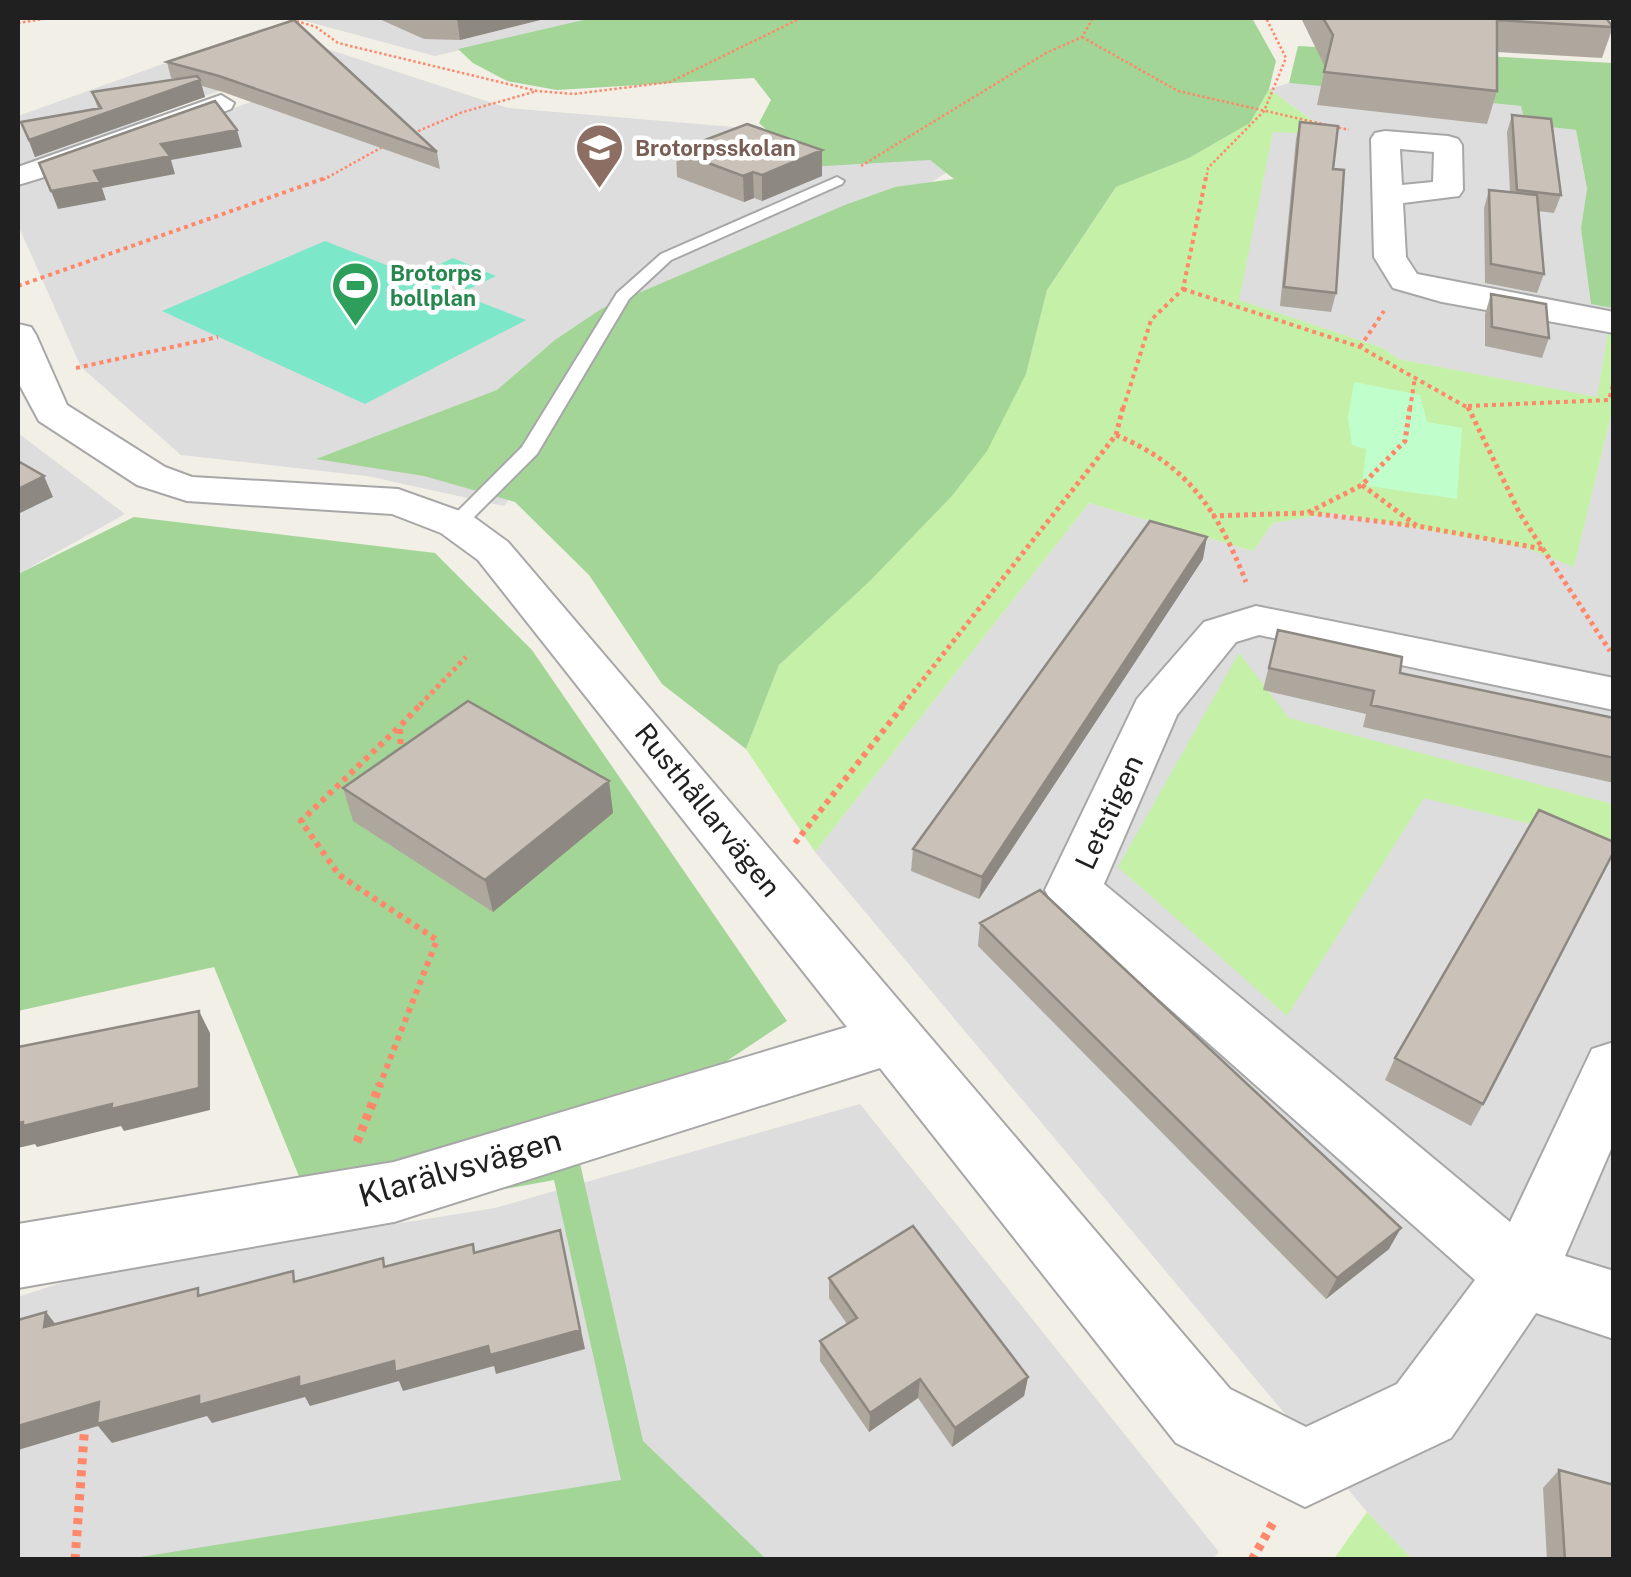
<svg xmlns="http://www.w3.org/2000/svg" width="1631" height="1577" viewBox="0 0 1631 1577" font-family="'Public Sans',sans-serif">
<rect width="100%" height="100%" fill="#f2efe6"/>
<path fill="#dedddd" d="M294,18H599L435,56Z
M263,28L508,108L986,148L901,201L604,365L504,506L367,476L181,455L81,367L18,225V181L74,166L259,99L229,88L173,106L72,158L18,171V116Z
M1289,83L1521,106L1525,124L1576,130L1587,190L1581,228L1612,308L1613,289V334H1608L1597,398L1398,359L1383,348L1238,300L1273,131L1331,134L1269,89Z
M1613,407V1559H1412L1367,1512L815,852L1089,503L1253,551L1273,523L1333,513L1526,548L1574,566Z
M18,433L125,514L18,574Z
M860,1104L1219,1552L1212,1560L18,1559V1297L94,1272L495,1208Z"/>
<path fill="#c4f0a7" d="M1269,89L1332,135L1273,132L1239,300L1383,348L1398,359L1597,397L1608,333L1613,334V407L1574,567L1526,548L1333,513L1273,523L1253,551L1089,503L815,852L746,749L779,665L870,581L951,497L1026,374L1047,290L1116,187L1189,158L1250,123Z
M1239,653L1289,718L1613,804V844L1424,798L1287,1016L1118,867Z
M1367,1512L1412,1559H1334Z"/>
<path fill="#a3d597" d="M592,18H1252L1276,61L1269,89L1250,123L1189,158L1116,187L1047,290L1026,374L987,451L951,497L870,581L779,665L746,749L662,684L589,575L515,502L424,476L316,459L497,390L555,340L601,309L845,205L895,187L954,179L930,160L807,167L759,123L771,100L754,78L557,90L507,81L473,63L458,49Z
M1298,46L1613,63L1612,308L1591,304L1581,228L1587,189L1576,130L1525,124L1521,106L1289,83Z
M134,517L435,553L532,650L787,1021L579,1159L643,1441L766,1559H128L621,1480L554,1180L318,1223L214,967L18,1011V574Z"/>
<path fill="#c0ffcb" d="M1354,382L1420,395L1427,422L1462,428L1457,499L1362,485L1366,449L1352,445L1348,418Z"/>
<path fill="#7ce8c9" d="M325,241L526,320L365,404L162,311Z
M453,258L496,276L467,290L423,272Z"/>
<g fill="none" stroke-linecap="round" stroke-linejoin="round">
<defs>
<path id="service" d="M837,177L844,181L842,184L671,260L629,299L537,454L463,528H449V520L522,447L617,293L661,254Z"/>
<path id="minor" d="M221,95L234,103L231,109L80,166L18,185V167Z
M1385,131L1448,136L1458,139L1462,145L1463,190L1459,196L1403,203L1406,257L1417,274L1614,312V333L1442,302L1393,288L1374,257L1371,139L1375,133ZM1400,149L1434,152L1433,182L1402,185Z
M18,324L31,327L36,335L67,405L165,467L192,477L398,489L471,515L508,542L1230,1389L1306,1427L1397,1384L1475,1280L1053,905L1045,890L1137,699L1204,622L1256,606L1614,678V710L1259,635L1236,642L1177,715L1104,884L1510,1222L1592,1049L1614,1042V1142L1565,1256L1614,1271V1339L1536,1313L1451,1438L1305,1507L1176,1443L880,1068L394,1222L18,1288V1224L394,1162L847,1027L478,560L441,533L392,514L187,501L137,485L39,421L18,382Z"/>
</defs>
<use href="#service" stroke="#a7a7a7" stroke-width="4"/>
<use href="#minor" stroke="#a7a7a7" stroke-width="4"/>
<path stroke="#ff876a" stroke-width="2.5" stroke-dasharray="2.5 2.5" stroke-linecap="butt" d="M287,18L316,27L338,43L537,91L574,94L670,82L801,18
M18,23L49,18
M1082,37L1178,91L1349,130
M409,135L463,112L537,91
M861,166L1046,53L1082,37L1093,18
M323,180L384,146
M1206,180L1208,168L1264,111L1286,58L1266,18"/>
<path stroke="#ff876a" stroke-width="4" stroke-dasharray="4 4" stroke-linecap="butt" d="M18,286L328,177
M1183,289L1360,347L1470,409
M1360,347L1384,311
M76,368L218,337
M1468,406L1609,400L1614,381
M1123,409L1151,320L1183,289L1206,177
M1410,409L1415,377"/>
<path stroke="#ff876a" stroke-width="5" stroke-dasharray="4 4" stroke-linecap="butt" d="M1468,407L1520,514L1610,651
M1116,435C1188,465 1218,511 1246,582
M1362,485L1417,526L1543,549
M1310,513L1416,526
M1212,516L1307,513L1362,485L1405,441L1410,407
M420,705L466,657
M903,705L1116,435L1123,407"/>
<path stroke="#ff876a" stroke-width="6" stroke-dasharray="5 5" stroke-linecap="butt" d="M401,754L400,726L422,703
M795,843L905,703
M379,1087L437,940L339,875L301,821L400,726"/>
<path stroke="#ff876a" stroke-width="9" stroke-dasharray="6 6" stroke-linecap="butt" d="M357,1142L380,1084
M75,1560L85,1423
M1252,1560L1274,1521"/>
<use href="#service" fill="#fff" fill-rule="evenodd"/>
<use href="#minor" fill="#fff" fill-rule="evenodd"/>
</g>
<path fill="#aea79e" d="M377,18H548L460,40L424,39Z
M1301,18H1606L1613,27L1602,58L1497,52V91L1487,124L1317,105L1325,67Z
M294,20L437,152L440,169L223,92L202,86L205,97L35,157L21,122L98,109L92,92L176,79L171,78L167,62Z
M1512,115L1561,195L1554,213L1538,211L1544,274L1537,293L1485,283L1484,208L1489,190L1510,192L1507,132Z
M1300,122L1333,169L1336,293L1331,312L1280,306L1296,139Z
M676,151L822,176L762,201L754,198L744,202L677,177Z
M1491,294L1549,338L1542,358L1485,346V314Z
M1203,559L979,899L911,871L913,849Z
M1278,630L1400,673L1614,718V783L1363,727L1366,714L1263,690Z
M609,781L613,813L493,912L353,821L343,788Z
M980,923L1389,1249L1326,1299L978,946Z
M1395,1058L1483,1104L1471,1126L1385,1080Z
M829,1278L1028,1377L1024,1396L952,1447L918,1398L869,1432L820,1361V1341L847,1324L829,1298Z
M1559,1470L1614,1560H1547L1543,1488Z"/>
<path fill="#8d8881" d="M457,18H548L460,40Z
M200,80L205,97L35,157L29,140Z
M237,130L242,147L171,160L175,174L102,188L106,200L58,209L51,191L94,171L161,144Z
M822,150V176L762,201V175Z
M753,172L754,198L744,202L743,176Z
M44,476L53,497L18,514V489Z
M1207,537L1203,559L979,899L982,877Z
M609,781L613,813L493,912L485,880Z
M199,1011L210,1033V1110L124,1131L121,1126L37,1147L35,1144L18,1148V1123Z
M1401,1228L1389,1249L1326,1299L1337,1278Z
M560,1230L585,1349L496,1374L494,1366L403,1391L399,1381L310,1406L305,1397L212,1423L207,1416L112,1443L98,1426L18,1450V1426L99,1402Z
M46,1312L61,1331L44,1327Z
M1028,1377L1024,1396L952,1447L955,1428Z
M920,1379L918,1398L869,1432L870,1413Z"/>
<path fill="#cac2b8" stroke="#8d8881" stroke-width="2.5" d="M1323,18H1606L1613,27L1497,20V91L1324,72L1333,35Z
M294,20L437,152L219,76L167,62Z
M197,76L200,80L29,140L21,122L101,108L92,92Z
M215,101L237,130L161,144L170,156L94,171L100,182L51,191L39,163Z
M1512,115L1551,119L1561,195L1517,190Z
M1300,122L1338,126L1333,169L1344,170L1336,293L1284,287Z
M747,124L822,150L762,175L753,172L743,176L676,151Z
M1489,190L1537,195L1544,274L1491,264Z
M1491,294L1546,304L1549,338L1492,327Z
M18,461L44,476L18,489Z
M1150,521L1207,537L982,877L913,849Z
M1278,630L1402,657L1400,673L1614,718V758L1371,705L1374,691L1269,668Z
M468,701L609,781L485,880L343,788Z
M1539,810L1614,842V851L1483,1104L1395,1058Z
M1040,890L1401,1228L1337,1278L980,923Z
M199,1011V1088L111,1109L112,1104L23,1126V1122L18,1123V1047Z
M913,1226L1028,1377L955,1428L920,1379L870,1413L820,1341L857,1318L829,1278Z
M560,1230L580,1330L490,1355L488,1346L395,1372L394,1361L299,1387V1377L199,1405V1396L97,1424L99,1402L18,1426V1320L46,1312L44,1327L198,1288V1296L293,1271L294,1282L383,1258L384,1267L473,1244L474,1253Z
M1559,1470L1614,1485V1560H1565Z"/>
<defs>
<symbol id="school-pin" viewBox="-11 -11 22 30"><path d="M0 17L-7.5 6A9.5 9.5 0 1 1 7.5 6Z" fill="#8d6e63" stroke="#fff"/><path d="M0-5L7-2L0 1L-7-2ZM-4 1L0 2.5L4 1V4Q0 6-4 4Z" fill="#fff"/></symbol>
<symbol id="stadium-pin" viewBox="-11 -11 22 30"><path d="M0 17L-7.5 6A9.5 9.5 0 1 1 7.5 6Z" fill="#2e9e5b" stroke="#fff"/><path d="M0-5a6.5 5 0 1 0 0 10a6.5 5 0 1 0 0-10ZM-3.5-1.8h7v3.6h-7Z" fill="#fff"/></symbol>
</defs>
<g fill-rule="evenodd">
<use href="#school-pin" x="572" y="120" width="55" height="75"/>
<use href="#stadium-pin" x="328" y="258" width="55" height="75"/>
</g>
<g text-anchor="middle" stroke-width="9" stroke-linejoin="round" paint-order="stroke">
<g font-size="22" font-weight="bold" fill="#785e54" stroke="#fff" text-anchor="start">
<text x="635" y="156">Brotorpsskolan</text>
</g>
<g font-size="22" font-weight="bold" fill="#27864d" stroke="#fff" text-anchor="start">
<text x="390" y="281">Brotorps<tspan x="390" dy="25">bollplan</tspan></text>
</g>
<g font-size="28" fill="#202020" stroke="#fff">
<text transform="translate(708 810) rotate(51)" y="10">Rusthållarvägen</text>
<text transform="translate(1109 812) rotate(-65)" y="10">Letstigen</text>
</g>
<g font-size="32" fill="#202020" stroke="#fff">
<text transform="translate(460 1168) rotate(-16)" y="11">Klarälvsvägen</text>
</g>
</g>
<rect width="1631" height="1577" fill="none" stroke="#202020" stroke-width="40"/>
</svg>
